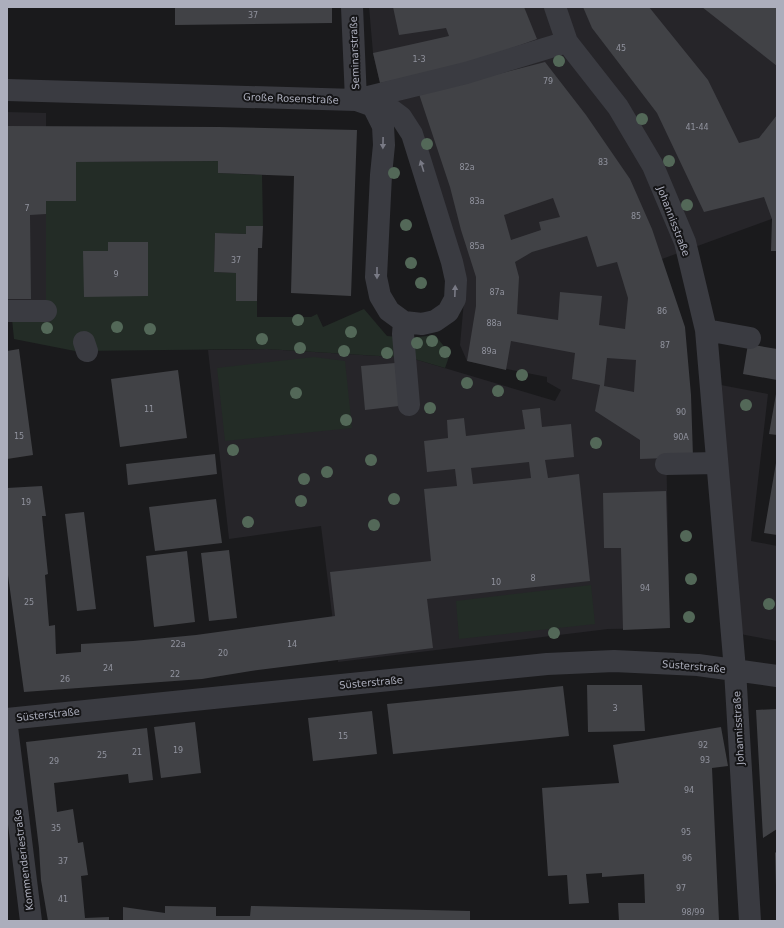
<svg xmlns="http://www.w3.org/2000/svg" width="784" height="928" viewBox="0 0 784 928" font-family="'DejaVu Sans',sans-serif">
<rect width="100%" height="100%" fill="#1a1a1c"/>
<path fill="#262529" d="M369,7H777V217L662,259L670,628L608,629L338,662L321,526L229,539L208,350L267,349L411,358L555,401L561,390L547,382V377L467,361L460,345L466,278L380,83L373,53Z
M7,112L46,113V319H7Z
M721,385L768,394L751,541L777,546V641L740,634Z"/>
<path fill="#232c26" d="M218,161V173L262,175L263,226H246V234L215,233L214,272L236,273V301H257V317H311L317,314L323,327L364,309L387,336L410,338L435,335L450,354L445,368L411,358L267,349L75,351L14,339L12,319H46V201L76,162Z
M314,357L345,361L352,428L225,441L217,368Z
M591,585L595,624L459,639L456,601Z"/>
<path fill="#414246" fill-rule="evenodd" d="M175,7H332V23L175,25Z
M393,7H524L537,39L465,65L380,83L373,53L449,36L446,28L399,35Z
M583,7H649L708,80L739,143L759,138L777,115V251H771L772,219L764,197L704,212L657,113L592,28Z
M702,7H777V66Z
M545,62L586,115L630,179L652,229L685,327L691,395L693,457L640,459V440L595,411L600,385L572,379L575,353L511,341L506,370L467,361L476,306V277L461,230L450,187L419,94ZM553,198L560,217L539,222L541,230L511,240L504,215ZM587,236L597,267L617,262L628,298L625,329L599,325L602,296L560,292L558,320L517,314L519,277L515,262L532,252ZM607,358L636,360L634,392L604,386Z
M7,126L218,127L357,130L351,296L291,293L294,176L218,173V161L76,162V201H46V214L30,215L31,299H7Z
M246,226H263L262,248H258L257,301H236V273L214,272L215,233L246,234Z
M108,242H148V296L84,297L83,251H108Z
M748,344L777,349V380L743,374Z
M19,349L33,455L7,459V351Z
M395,363L399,406L365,410L361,366Z
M178,370L187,438L120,447L111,379Z
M776,394H777V435L769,434Z
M540,408L542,427L571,424L574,457L545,460L548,478L579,474L590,581L427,599L433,648L251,671L202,679L24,692L7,568V488L42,486L46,516H42L48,574L45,575L49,626L55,625L56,654L81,652V644L133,641L196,635L335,616L330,572L431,561L424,489L457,486L455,469L427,472L424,441L448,438L447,420L464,418L466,436L525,429L522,410ZM529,462L531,478L473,484L471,468Z
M215,454L217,474L128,485L126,464Z
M776,463H777V535L764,533Z
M666,491L670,628L623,630L621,548H604L603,493Z
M216,499L222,543L155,551L149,507Z
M84,512L96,609L77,611L65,514Z
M229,550L237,618L209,621L201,553Z
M187,551L195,622L154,627L146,556Z
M587,685H642L645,731L588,732Z
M563,686L569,736L393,754L387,704Z
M777,709V829L763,838L756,710Z
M372,711L377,754L313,761L308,718Z
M195,722L201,773L161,778L154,727Z
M721,727L728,766L712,768L719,921H619L618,903H645L644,874L602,877V873L586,874L589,903L569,904L567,875L548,876L542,788L619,783L613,745Z
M147,728L153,780L129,783L128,774L54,783L57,812L73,809L78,843L83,842L88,875L81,876L85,918L109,917V921H48L41,880L39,848L26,742Z
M777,851V886H776L775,853Z
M165,906L216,907V916H250L251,906L470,911V921H123V907L165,913Z"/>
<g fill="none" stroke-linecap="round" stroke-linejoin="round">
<path stroke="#3a3b41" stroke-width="22" d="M352,7L356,100
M555,7L567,42L618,107L653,166L685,242L706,330L735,670L750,921
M7,90L356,100L466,73L567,42
M359,101L373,106L389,108L401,117L412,134L452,262L456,280L455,299L448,312L435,321L422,324L404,322L389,311L380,296L376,277L381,175L384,145L383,126L373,106
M7,311H46
M404,322L403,334L409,405
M706,330L750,338
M84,342L87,351
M666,464L717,463
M7,719L547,664L614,661L698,665L777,676
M7,727L31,921"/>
</g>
<g fill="#536858">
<circle cx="559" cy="61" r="6"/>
<circle cx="642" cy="119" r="6"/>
<circle cx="427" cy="144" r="6"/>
<circle cx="669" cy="161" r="6"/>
<circle cx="394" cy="173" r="6"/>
<circle cx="687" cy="205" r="6"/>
<circle cx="406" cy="225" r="6"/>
<circle cx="411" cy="263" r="6"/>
<circle cx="421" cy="283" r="6"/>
<circle cx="298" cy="320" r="6"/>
<circle cx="117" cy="327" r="6"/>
<circle cx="47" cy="328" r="6"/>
<circle cx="150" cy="329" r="6"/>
<circle cx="351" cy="332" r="6"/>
<circle cx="262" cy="339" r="6"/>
<circle cx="432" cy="341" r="6"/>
<circle cx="417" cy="343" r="6"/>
<circle cx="300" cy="348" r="6"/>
<circle cx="344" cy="351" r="6"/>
<circle cx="445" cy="352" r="6"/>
<circle cx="387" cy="353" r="6"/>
<circle cx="522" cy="375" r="6"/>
<circle cx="467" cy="383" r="6"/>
<circle cx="498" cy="391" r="6"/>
<circle cx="296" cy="393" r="6"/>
<circle cx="746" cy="405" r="6"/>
<circle cx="430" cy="408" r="6"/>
<circle cx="346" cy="420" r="6"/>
<circle cx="596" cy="443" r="6"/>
<circle cx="233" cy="450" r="6"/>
<circle cx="371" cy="460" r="6"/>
<circle cx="327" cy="472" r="6"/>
<circle cx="304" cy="479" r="6"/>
<circle cx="394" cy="499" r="6"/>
<circle cx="301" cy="501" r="6"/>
<circle cx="248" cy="522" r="6"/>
<circle cx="374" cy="525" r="6"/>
<circle cx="686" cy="536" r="6"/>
<circle cx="691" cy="579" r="6"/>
<circle cx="769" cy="604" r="6"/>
<circle cx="689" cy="617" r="6"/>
<circle cx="554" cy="633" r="6"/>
</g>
<defs><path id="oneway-solid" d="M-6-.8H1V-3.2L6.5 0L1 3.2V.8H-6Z"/></defs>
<g fill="#797a85">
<use href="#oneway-solid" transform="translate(383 143) rotate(91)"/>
<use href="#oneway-solid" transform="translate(422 166) rotate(-107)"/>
<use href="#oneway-solid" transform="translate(377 273) rotate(90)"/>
<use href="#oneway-solid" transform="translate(455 291) rotate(-88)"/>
</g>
<g text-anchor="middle" stroke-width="4" stroke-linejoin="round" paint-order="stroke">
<g font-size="8" fill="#91939e">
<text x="253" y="18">37</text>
<text x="621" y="51">45</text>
<text x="419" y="62">1-3</text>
<text x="548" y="84">79</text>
<text x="697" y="130">41-44</text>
<text x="603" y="165">83</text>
<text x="467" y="170">82a</text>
<text x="477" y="204">83a</text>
<text x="27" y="211">7</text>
<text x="636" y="219">85</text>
<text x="477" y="249">85a</text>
<text x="236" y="263">37</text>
<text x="116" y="277">9</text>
<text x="497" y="295">87a</text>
<text x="662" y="314">86</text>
<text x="494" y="326">88a</text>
<text x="665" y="348">87</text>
<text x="489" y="354">89a</text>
<text x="149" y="412">11</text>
<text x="681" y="415">90</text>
<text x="19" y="439">15</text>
<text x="681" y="440">90A</text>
<text x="26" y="505">19</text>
<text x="533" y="581">8</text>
<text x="496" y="585">10</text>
<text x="645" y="591">94</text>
<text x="29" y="605">25</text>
<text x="178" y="647">22a</text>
<text x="292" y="647">14</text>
<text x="223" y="656">20</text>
<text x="108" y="671">24</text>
<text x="175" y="677">22</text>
<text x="65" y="682">26</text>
<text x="615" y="711">3</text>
<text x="343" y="739">15</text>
<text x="703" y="748">92</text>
<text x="178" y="753">19</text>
<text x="137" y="755">21</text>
<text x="102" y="758">25</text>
<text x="705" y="763">93</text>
<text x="54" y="764">29</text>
<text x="689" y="793">94</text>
<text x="56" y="831">35</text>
<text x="686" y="835">95</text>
<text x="687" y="861">96</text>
<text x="63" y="864">37</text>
<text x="681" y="891">97</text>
<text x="63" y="902">41</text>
<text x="693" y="915">98/99</text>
</g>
<g font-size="10" fill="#acaebc" stroke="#151517">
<text transform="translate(354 53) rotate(-92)" y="4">Seminarstraße</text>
<text transform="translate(291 98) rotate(2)" y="4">Große Rosenstraße</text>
<text transform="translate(674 221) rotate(69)" y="4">Johannisstraße</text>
<text transform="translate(694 666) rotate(5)" y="4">Süsterstraße</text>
<text transform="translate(371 682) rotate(-5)" y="4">Süsterstraße</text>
<text transform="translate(48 714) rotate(-6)" y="4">Süsterstraße</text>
<text transform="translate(738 728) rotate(-93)" y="4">Johannisstraße</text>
<text transform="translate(23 860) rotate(-97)" y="4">Kommenderiestraße</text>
</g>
</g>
<rect width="784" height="928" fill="none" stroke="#acaebc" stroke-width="16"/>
</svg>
